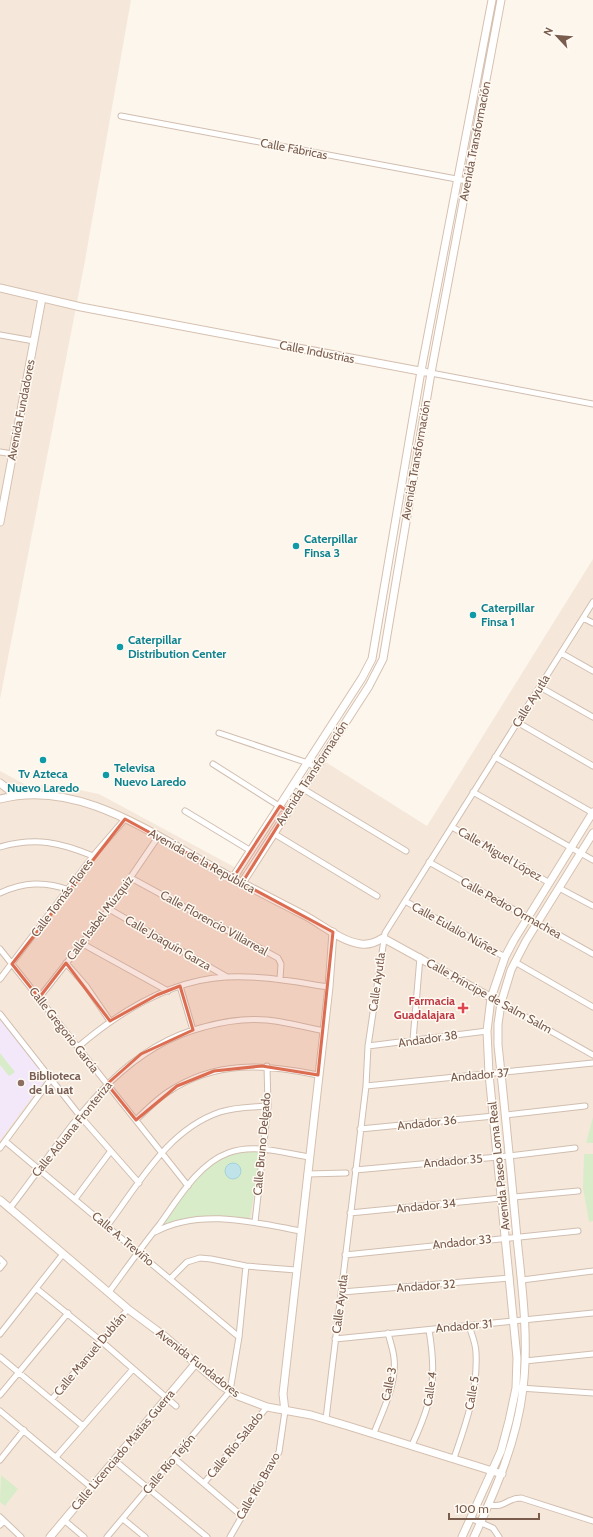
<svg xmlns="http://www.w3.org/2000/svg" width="593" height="1537" viewBox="0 0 593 1537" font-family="Cabin,sans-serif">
<rect width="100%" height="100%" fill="#fdf6ec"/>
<path fill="#f5e8da" d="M0,0H131L84,266L0,699Z
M593,559V1537H0V771L28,786L56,785L99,794L251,876L324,761L427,826Z"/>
<path fill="#f3e8fa" d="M0,1019L47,1077L0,1140Z"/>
<path fill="#d8ecc9" d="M0,1053L15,1072L9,1076L0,1065Z
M593,1117V1143H586Z
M262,1149L250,1218L210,1216L193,1219L155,1231L201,1171L231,1152Z
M584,1154H593V1221L589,1222L583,1188Z
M1,1475L18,1489L5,1506L0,1502Z"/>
<path fill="#bfe3e8" stroke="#a5d3da" d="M225 1171a8 8 0 1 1 16 0a8 8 0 1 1-16 0Z"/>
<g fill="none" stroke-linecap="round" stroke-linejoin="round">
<defs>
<path id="street" d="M121,116L467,181
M0,335L34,341
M431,373L593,404
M0,452L13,454
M583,618L593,623
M561,653L593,671
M540,687L593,717
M517,722L593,766
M219,733L308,763L316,768
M495,757L593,813
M213,764L287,811
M295,784L406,851
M473,792L593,860
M185,811L251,851
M452,827L548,882
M273,833L377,896
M0,847C36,837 59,842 93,856
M429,862L593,954
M131,878L278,958L281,964L280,979
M559,888L593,906
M0,893C24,882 45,881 69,890
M405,901L505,957
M109,909L227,977
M81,943L168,991
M0,949L188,1186
M515,962L593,1007
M66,963L86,986L110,1021
M0,979L93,856L125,819
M180,986L193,1030
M39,998L109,909L158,837
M501,1003L593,1055
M0,1014L80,1116L139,1183
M413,1040L420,957
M368,1046L487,1031
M78,1047C120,1011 170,980 226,977C261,975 295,982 329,987
M366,1086L593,1063
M506,1115L585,1106
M136,1120C146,1110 156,1100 168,1092C216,1060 265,1064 318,1075
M360,1129L494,1116
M5,1141L239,1337
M0,1148L51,1079
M355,1170L509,1156L575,1148
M307,1174L346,1173
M514,1197L578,1191
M75,1199L110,1152
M10,1208C65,1138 112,1050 204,1027C225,1021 246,1018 267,1020C286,1022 305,1027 324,1031
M350,1213L501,1198
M255,1222L268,1106L267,1066
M107,1226C139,1184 167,1130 220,1112C235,1107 252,1107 268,1106
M155,1232C200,1208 253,1222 301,1231
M345,1255L578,1231
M0,1259L4,1263L0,1268
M171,1278L187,1262L200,1258L211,1259L246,1266L296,1270
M522,1280L593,1271
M37,1289L101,1341L176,1406
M109,1292C126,1269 142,1246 160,1224C178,1199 198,1164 228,1153C254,1143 284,1153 309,1157
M342,1292L510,1278
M0,1334L63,1254
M335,1339L593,1313
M0,1357L83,1426
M525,1361L593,1354
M520,1388L593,1393
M0,1395L68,1313
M52,1399L128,1309
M0,1411L91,1487
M326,1419L366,1086L368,1046L385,933L593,602
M374,1433C383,1410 397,1383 394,1358C393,1349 390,1341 388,1333
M412,1445C433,1400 437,1378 429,1330
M56,1457L133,1369
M174,1458L242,1516
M454,1458C466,1424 478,1389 476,1353C476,1344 472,1335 469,1326
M0,1460L24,1430
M114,1460L207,1537
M204,1483L267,1407
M489,1505C507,1508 506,1498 521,1498L593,1521
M0,1517L21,1537
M470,1518L493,1528L499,1537
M123,1519L145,1537
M64,1520L84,1537
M0,1525L4,1521
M107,1537L230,1391L239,1337L246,1266
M230,1537L279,1452L285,1411"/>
<path id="secondary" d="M0,288L81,307L425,372
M0,522L42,298
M0,783L9,790L12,796
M0,799C76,779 148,831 211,866C241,883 273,899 304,915C323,925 340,941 361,944C370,945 376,942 383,938L501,1003
M233,878L362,678L372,659L421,371L492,0
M242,883L369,686L383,659L431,373L501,0
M0,1200L128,1309L163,1335L222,1386L238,1396L267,1407L311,1415L348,1426L502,1474
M285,1411L283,1394L329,987L333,932
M50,1537L196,1363
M462,1537L501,1451L509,1421L516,1388L517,1358L489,1074L487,1031L491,998L505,957L514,940L593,812
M474,1537C496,1489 517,1441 523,1388C529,1339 522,1287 517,1238C511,1173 505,1109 498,1045V1024L501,1003L511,970L526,941L593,833"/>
</defs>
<use href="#street" stroke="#d1beb0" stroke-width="7"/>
<use href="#secondary" stroke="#d6c0b0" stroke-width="9"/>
<use href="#street" stroke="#fff" stroke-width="5"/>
<use href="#secondary" stroke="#fff" stroke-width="7"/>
</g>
<path fill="#dc6d51" fill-opacity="0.2" stroke="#dc6d51" stroke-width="3" stroke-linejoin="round" d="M280,806L287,811L242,883L333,932L318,1075L262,1066L214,1071L177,1086L136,1120L107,1084L141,1054L193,1030L180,986L157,995L110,1021L66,963L39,998L12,964L125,819L233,878Z"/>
<g fill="#0f9aa8" stroke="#fffaf3" stroke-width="1.5">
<circle cx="296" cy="546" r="4"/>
<circle cx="473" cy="615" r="4"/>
<circle cx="120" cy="647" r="4"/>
<circle cx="43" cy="760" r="4"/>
<circle cx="106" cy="775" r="4"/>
</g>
<path fill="#e0444e" stroke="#fffaf3" stroke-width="1.5" d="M461 1002h4v4h4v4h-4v4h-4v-4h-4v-4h4z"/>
<circle fill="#8d6e63" stroke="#fffaf3" stroke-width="1.5" cx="21" cy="1083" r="4"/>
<g text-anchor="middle" stroke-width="3" stroke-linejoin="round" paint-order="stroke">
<g font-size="12" fill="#7a5c4d" stroke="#fffaf3">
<text transform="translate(475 141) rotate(-79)" y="4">Avenida Transformación</text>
<text transform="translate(294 149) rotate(11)" y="4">Calle Fábricas</text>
<text transform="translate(317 352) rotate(11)" y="4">Calle Industrias</text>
<text transform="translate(21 410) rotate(-79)" y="4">Avenida Fundadores</text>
<text transform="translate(416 460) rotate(-80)" y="4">Avenida Transformación</text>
<text transform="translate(531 701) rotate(-58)" y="4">Calle Ayutla</text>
<text transform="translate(312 773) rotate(-57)" y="4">Avenida Transformación</text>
<text transform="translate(500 854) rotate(30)" y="4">Calle Miguel López</text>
<text transform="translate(202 861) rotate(29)" y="4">Avenida de la República</text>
<text transform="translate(62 898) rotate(-53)" y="4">Calle Tomás Flores</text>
<text transform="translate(511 908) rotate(29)" y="4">Calle Pedro Ormachea</text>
<text transform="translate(100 918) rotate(-53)" y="4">Calle Isabel Múzquiz</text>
<text transform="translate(214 923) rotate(29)" y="4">Calle Florencio Villarreal</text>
<text transform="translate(455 929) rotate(29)" y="4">Calle Eulalio Núñez</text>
<text transform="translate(168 943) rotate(30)" y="4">Calle Joaquín Garza</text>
<text transform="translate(377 982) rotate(-82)" y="4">Calle Ayutla</text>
<text transform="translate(489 996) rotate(29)" y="4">Calle Príncipe de Salm Salm</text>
<text transform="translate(64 1030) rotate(52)" y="4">Calle Gregorio García</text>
<text transform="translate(428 1039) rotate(-8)" y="4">Andador 38</text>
<text transform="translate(480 1075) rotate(-5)" y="4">Andador 37</text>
<text transform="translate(427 1123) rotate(-6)" y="4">Andador 36</text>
<text transform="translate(72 1129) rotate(-51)" y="4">Calle Aduana Fronteriza</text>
<text transform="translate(262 1144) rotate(-85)" y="4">Calle Bruno Delgado</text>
<text transform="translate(453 1161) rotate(-5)" y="4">Andador 35</text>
<text transform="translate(499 1166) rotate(-96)" y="4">Avenida Paseo Loma Real</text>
<text transform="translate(426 1206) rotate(-6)" y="4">Andador 34</text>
<text transform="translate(123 1239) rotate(40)" y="4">Calle A. Treviño</text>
<text transform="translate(462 1242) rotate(-6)" y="4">Andador 33</text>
<text transform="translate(426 1286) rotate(-4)" y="4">Andador 32</text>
<text transform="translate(340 1304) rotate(-83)" y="4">Calle Ayutla</text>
<text transform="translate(464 1326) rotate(-5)" y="4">Andador 31</text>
<text transform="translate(90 1354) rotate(-50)" y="4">Calle Manuel Dublán</text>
<text transform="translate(198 1363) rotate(38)" y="4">Avenida Fundadores</text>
<text transform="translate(389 1384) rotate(-78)" y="4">Calle 3</text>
<text transform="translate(430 1389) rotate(-82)" y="4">Calle 4</text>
<text transform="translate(472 1393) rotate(-80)" y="4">Calle 5</text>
<text transform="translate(235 1445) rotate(-51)" y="4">Calle Río Salado</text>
<text transform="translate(123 1450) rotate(-50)" y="4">Calle Licenciado Matías Guerra</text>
<text transform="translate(169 1464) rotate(-50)" y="4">Calle Río Tejón</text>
<text transform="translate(258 1486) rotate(-60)" y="4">Calle Río Bravo</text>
</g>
<g font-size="12" font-weight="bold" fill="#0d838f" stroke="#fffaf3" text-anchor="start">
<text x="304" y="543">Caterpillar<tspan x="304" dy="14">Finsa 3</tspan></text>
<text x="481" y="612">Caterpillar<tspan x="481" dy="14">Finsa 1</tspan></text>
<text x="128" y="644">Caterpillar<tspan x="128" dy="14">Distribution Center</tspan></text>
<text x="114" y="772">Televisa<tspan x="114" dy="14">Nuevo Laredo</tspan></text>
<text x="43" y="778" text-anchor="middle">Tv Azteca<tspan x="43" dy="14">Nuevo Laredo</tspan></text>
</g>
<g font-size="12" font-weight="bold" fill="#be3a42" stroke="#fffaf3" text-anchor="end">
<text x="455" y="1005">Farmacia<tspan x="455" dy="14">Guadalajara</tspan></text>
</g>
<g font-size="12" font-weight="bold" fill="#785e54" stroke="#fffaf3" text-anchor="start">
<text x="29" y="1080">Biblioteca<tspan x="29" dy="14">de la uat</tspan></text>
</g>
</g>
<g transform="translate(557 36) rotate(296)" stroke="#fffaf3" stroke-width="3" paint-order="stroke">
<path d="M0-3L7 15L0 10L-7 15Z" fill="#7a5c4d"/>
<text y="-6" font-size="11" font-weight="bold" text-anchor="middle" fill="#7a5c4d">N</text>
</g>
<path d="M449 1513v6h90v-6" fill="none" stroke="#7a5c4d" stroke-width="2"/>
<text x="455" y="1513" font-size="12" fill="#7a5c4d" stroke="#fffaf3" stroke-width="3" paint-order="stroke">100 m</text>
</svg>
